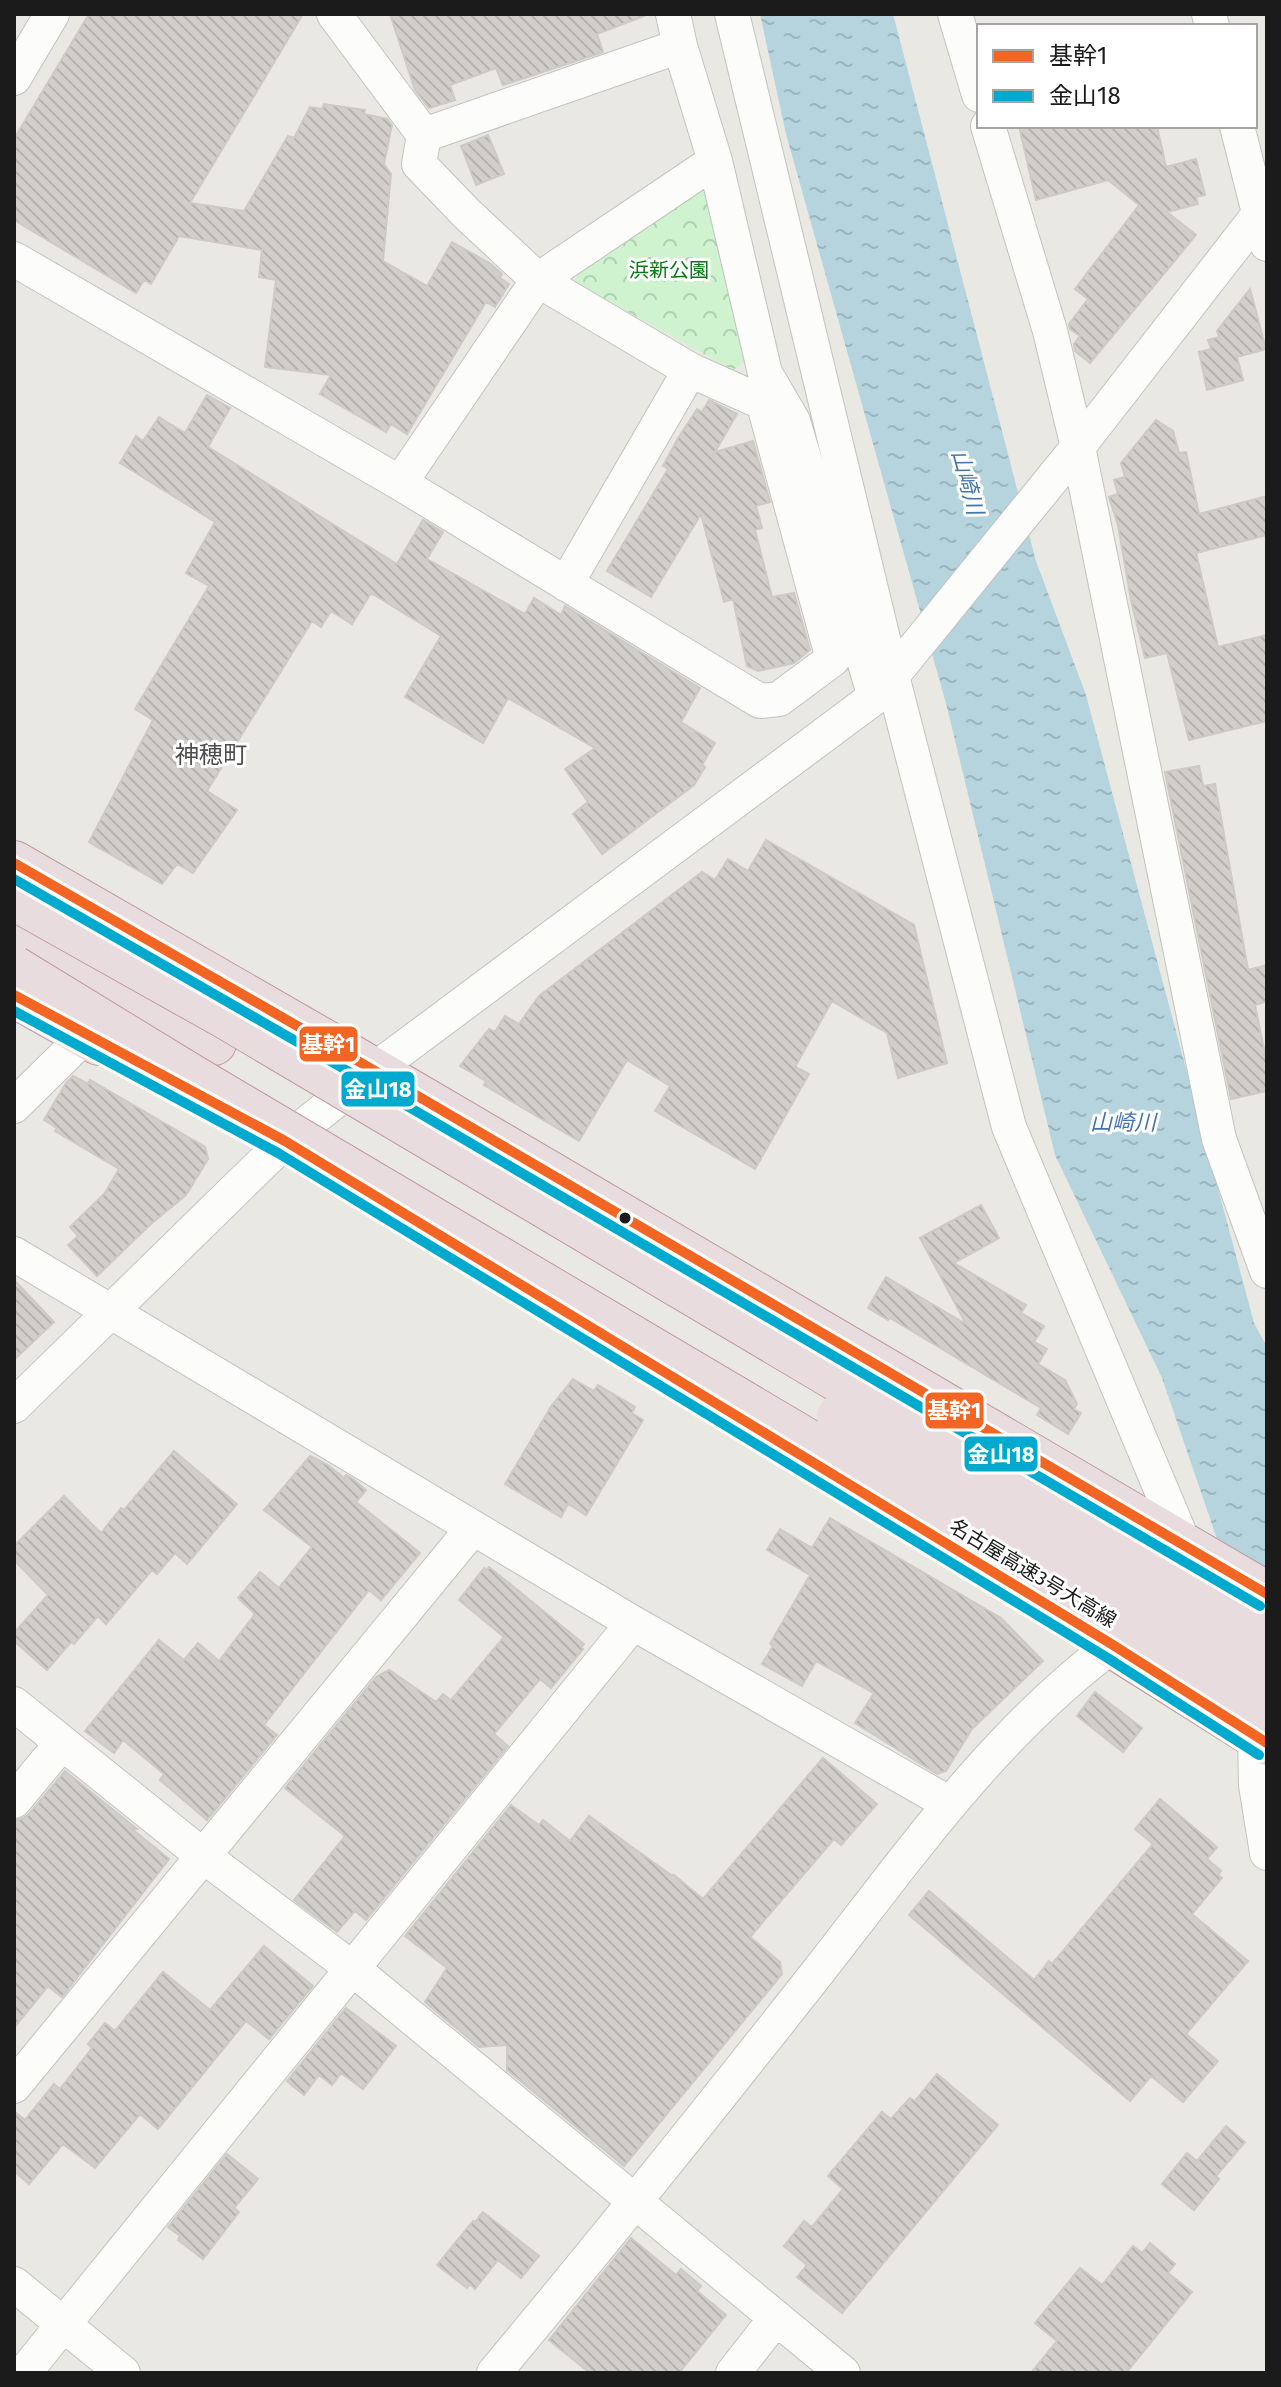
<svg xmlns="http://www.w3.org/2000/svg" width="1281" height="2387" viewBox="0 0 1281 2387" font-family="'Fira Sans','Noto Sans JP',sans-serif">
<defs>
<pattern id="park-crowns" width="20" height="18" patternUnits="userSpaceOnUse" patternTransform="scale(2)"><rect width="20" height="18" fill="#cff2cf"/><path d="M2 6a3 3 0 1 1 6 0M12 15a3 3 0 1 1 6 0" fill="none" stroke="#b1cfb1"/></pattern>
<pattern id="water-ripples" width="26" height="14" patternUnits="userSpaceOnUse" patternTransform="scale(2)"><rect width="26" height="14" fill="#b5d4de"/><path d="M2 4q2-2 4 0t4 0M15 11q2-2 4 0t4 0" fill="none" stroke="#9bb5be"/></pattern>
<pattern id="building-back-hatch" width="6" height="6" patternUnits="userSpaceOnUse" patternTransform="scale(2)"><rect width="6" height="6" fill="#d2cfcb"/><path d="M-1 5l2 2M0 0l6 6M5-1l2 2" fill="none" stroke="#b4b1ae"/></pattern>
</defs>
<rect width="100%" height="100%" fill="#eae8e2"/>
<path fill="url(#park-crowns)" d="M690,188L709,193L749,358L733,370L576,283L577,261Z"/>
<path fill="url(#water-ripples)" d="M760,14H893L1036,561L1086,695L1254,1323L1267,1347V1685L1162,1378L1055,1155L947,707L786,134Z"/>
<path fill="url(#building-back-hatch)" stroke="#cdc9c4" stroke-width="2" d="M89,14H303L190,203L244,211L288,136L294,138L310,107L322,109L324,104L365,110L364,114L387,119L392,125L384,164L391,174L383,261L427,286L452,242L491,264L502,274L500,278L509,284L495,307L486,302L407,434L391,424L386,432L320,394L331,375L265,367L276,280L259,277L262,250L179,236L151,284L144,280L136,293L14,220V139Z
M390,14H643L644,16L597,34L603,52L503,85L496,68L450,85L455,100L429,108L415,90Z
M1019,126H1157L1166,167L1196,159L1205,195L1196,197L1198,204L1167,212L1196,235L1090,363L1075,351L1074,344L1080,336L1070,329L1069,324L1088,299L1075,289L1139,205L1108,180L1036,200Z
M488,135L504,174L476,185L461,146Z
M1250,289L1266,349L1237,357L1243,380L1207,390L1199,352L1211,349L1208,340L1219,337L1217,331Z
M207,395L230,408L208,447L397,564L423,520L443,532L427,559L525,614L534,598L561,615L565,606L700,688L681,722L715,743L702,765L705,767L694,785L602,854L573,814L588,802L565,769L595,748L508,698L483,743L405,697L441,636L371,593L352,624L331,611L321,627L312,621L207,791L237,810L193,873L177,864L162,884L89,842L153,720L135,709L209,586L186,573L215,522L120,463L136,436L143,441L159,417L185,433Z
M709,400L737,414L715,452L753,441L770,502L756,506L762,528L755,530L772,597L794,593L810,650L794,663L758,671L747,666L733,599L724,602L701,514L651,597L607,571L668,469L663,466L677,440L697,409L702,412Z
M1156,420L1173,431L1179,453L1186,452L1199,514L1267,496V535L1196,553L1218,647L1267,635V721L1189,740L1167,653L1145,658L1131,600L1118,525L1109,497L1118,494L1114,480L1125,477L1121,463Z
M1199,766L1203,786L1215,784L1248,970L1267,965V1001L1255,1005L1267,1064V1091L1231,1099L1165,772Z
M766,840L914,925L947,1063L898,1078L887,1033L832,1001L795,1067L809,1074L755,1169L655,1111L670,1086L627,1060L579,1141L484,1085L486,1081L460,1066L489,1029L495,1032L505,1016L519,1024L539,996L702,872L715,880L728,859L748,871Z
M73,1076L88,1084L90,1080L205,1147L208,1159L186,1195L152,1223L97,1276L68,1245L78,1236L70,1227L105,1193L119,1169L55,1131L57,1128L44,1120L66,1083Z
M981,1205L999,1238L954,1263L1026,1305L1021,1313L1044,1326L1034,1342L1047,1349L1038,1364L1065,1380L1077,1404L1074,1409L1081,1413L1068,1434L1037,1415L1041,1408L890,1318L888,1320L868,1308L886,1277L966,1324L920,1238Z
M14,1280L54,1322L14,1360Z
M573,1379L594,1391L598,1385L635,1407L632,1413L643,1420L586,1515L568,1504L561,1517L505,1484L552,1405Z
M174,1451L237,1504L187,1564L175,1553L157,1574L152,1570L106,1624L98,1616L74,1644L71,1642L47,1670L14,1641V1633L48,1595L14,1560V1546L64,1496L101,1533L121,1508L124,1510Z
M310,1456L328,1465L344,1478L346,1475L353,1479L366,1490L356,1502L420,1553L381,1600L369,1590L264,1725L277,1735L207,1820L160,1780L164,1774L123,1740L114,1753L85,1731L159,1640L184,1660L198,1643L219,1661L255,1614L238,1598L260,1572L279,1588L312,1547L264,1510Z
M830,1518L1001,1618L1043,1661L972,1729L946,1771L937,1774L855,1723L874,1693L816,1661L802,1686L762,1664L773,1646L770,1644L810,1575L767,1550L780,1529L812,1548Z
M489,1567L584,1644L581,1647L583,1649L551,1688L540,1679L494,1734L508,1746L366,1920L355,1911L337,1932L294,1900L345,1836L285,1788L376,1677L389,1670L436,1702L443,1694L451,1700L504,1637L459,1600L484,1568L487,1570Z
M1095,1692L1142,1728L1123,1752L1077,1716Z
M823,1758L877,1804L841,1845L834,1839L750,1937L780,1962L782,1974L624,2166L507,2070V2045L479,2047L425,2002L447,1968L405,1936L511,1805L539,1825L543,1820L570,1841L589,1816L671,1875H674L703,1899Z
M65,1771L137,1829H132L169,1859L62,1997L48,1986L14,2028V1820L22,1819L29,1814Z
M1160,1799L1217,1847L1207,1859L1221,1871L1218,1875L1222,1878L1192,1914L1248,1961L1186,2034L1218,2061L1183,2102L1151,2076L1130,2101L909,1915L929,1891L1034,1980L1049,1961L1052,1964L1153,1844L1135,1829Z
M264,1946L313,1986L269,2039L246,2021L158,2129L140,2114L95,2168L63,2144L29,2184L14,2171V2111L25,2120L54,2084L60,2089L92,2048L88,2044L105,2023L115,2031L163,1972L210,2010Z
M346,2008L396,2046L363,2089L341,2073L332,2085L319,2075L304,2095L287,2081Z
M937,2074L998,2125L842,2313L797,2277L807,2265L784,2246L804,2221L812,2227L843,2189L828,2176L882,2112L891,2119L910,2098L915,2101Z
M1226,2126L1245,2142L1216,2176L1219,2179L1194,2210L1162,2184L1187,2153L1197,2161Z
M227,2154L258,2179L234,2208L239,2212L203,2259L178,2240L180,2236L168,2227Z
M483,2212L539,2256L521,2278L498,2260L475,2289L470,2284L467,2288L437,2265L473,2221L475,2222Z
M631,2238L676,2275L681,2269L701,2286L697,2291L726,2315L679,2373H590L549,2340Z
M1150,2243L1175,2264L1168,2273L1192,2292L1126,2373H1031L1057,2341L1035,2323L1080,2268L1102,2285L1133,2246L1142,2253Z"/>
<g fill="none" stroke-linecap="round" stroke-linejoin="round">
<defs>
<path id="minor" d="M334,14L424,135L680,46L715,161L765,373L793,421L875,697
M673,14L680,46
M732,14L892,676L1009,1127L1184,1544
M955,14L979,95
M1209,14L1212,26
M14,78L52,14
M988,126L1050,331L1078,447L1219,1139L1267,1271
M1237,126L1267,244
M424,135L419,164L466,213L538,280L690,370L784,412
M14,259L400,483L760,701L779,699L833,659L764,405
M400,483L538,280L715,161
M566,584L690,370
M14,1106L85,1036
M14,1254L633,1623L950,1804
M14,1406L285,1141L374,1070L875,697L1078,447L1267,204
M14,1704L202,1855L353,1969L843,2373
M1255,1736L1256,1785L1267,1853
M14,1801L62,1743
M14,2086L473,1528
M14,2284L123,2373
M24,2373L633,1623
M494,2373C605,2240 714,2104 821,1968C911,1853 995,1733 1113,1645
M733,2373L776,2318"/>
<path id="highway" d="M14,863L346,1054L1267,1594
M14,931L214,1043
M14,995L99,1043
M1110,1644L1267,1743"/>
</defs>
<use href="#minor" stroke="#c2c2bf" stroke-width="36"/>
<use href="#highway" stroke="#bf9aa3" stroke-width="46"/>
<use href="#minor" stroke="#fcfcfb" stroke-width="34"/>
<use href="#highway" stroke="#e9dcde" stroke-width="44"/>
<defs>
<path id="highway-bridge" d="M14,898L228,1018L1267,1634
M14,968L194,1078L1267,1713
M839,1416L1267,1677"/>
</defs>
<use href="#highway-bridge" stroke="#bf9aa3" stroke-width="46" stroke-linecap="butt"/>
<use href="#highway-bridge" stroke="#e9dcde" stroke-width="44"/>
<defs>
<path id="bus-1" d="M14,863L346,1054L1267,1594
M14,995L285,1141L1113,1645L1267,1743"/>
<path id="bus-2" d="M14,879L339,1066L1260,1606
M14,1011L278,1153L1106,1657L1259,1755"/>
</defs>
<use href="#bus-1" stroke="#fff" stroke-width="16"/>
<use href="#bus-2" stroke="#fff" stroke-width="16"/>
<use href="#bus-1" stroke="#f26522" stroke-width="10"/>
<use href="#bus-2" stroke="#00a9ce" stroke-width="10"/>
</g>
<circle fill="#1b1b1b" stroke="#fff" stroke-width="3" cx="625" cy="1218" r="7"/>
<g text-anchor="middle" stroke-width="6" stroke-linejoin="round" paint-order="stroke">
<g font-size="20" fill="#087915" stroke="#fff">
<text x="669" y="277">浜新公園</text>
</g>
<g font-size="20" fill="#1b1b1b" stroke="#fff">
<text transform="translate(1033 1573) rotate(31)" y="7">名古屋高速3号大高線</text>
</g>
<g font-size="22" font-style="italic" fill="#4675ac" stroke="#fff">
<text transform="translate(968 482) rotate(75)" y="8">山崎川</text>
<text x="1123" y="1130">山崎川</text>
</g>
<g font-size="24" fill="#4e4e4e" stroke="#fff">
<text x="211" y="763">神穂町</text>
</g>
</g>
<g stroke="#fff" stroke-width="3">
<rect x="298" y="1025" width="61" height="38" rx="8" fill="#f26522"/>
<rect x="340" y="1070" width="76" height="38" rx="8" fill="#00a9ce"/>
<rect x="924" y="1391" width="61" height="39" rx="8" fill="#f26522"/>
<rect x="963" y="1435" width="76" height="38" rx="8" fill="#00a9ce"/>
</g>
<g font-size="22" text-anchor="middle" font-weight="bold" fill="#fff">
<text x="328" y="1052">基幹1</text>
<text x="378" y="1097">金山18</text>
<text x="954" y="1418">基幹1</text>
<text x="1001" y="1462">金山18</text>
</g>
<rect width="1281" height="2387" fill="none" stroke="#1b1b1b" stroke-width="32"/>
<rect x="977" y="24" width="280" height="104" fill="#ffffff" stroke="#a4a4a4" stroke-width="2"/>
<rect x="993" y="50" width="40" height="12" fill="#f26522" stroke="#a4a4a4" stroke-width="2"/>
<text x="1049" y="64" font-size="24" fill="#1b1b1b">基幹1</text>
<rect x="993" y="90" width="40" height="12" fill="#00a9ce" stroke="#a4a4a4" stroke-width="2"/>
<text x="1049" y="104" font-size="24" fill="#1b1b1b">金山18</text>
</svg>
